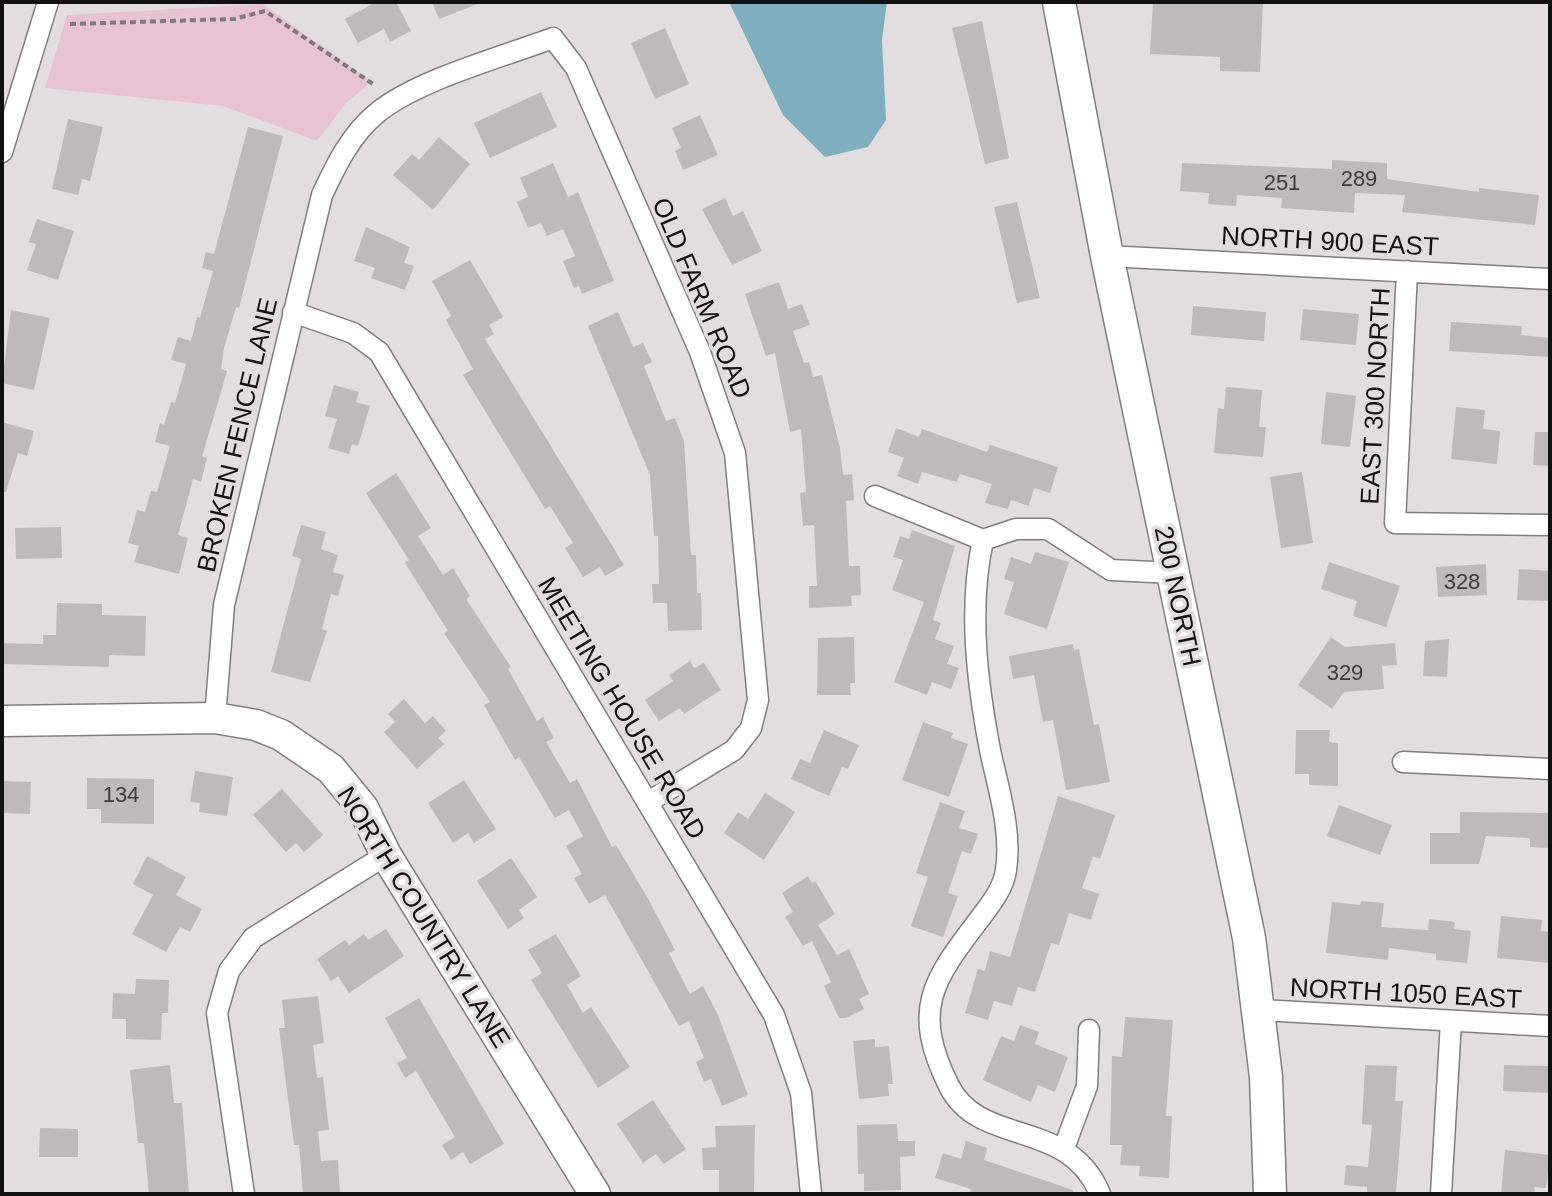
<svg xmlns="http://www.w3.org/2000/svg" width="1552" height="1196" viewBox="0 0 1552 1196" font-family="Arial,sans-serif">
<rect width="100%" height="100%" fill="#e2dee0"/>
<path fill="#e7c3d2" d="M263,4L372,82L346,103L317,141L223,106L45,88L67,15Z"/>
<path fill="#7dafbf" d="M729,2H887L882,40L886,120L868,147L825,157L783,115Z"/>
<path fill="#bebabb" d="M376,2H396L411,31L390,42L384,29L358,43L345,19Z
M432,2H479L480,3L439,19Z
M1153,2H1263L1260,72L1220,71V57L1150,54Z
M982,21L1009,158L985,164L952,28Z
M665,28L689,84L655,99L631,43Z
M541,92L557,127L490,158L474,123Z
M700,115L718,155L683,170L675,151L681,148L672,128Z
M68,119L103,127L90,181L82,179L78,195L52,189Z
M248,127L283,136L239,308L236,307L224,348L221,369L227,371L202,457L207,458L201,482L193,479L178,535L188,538L179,574L134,562L139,546L128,543L137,510L145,512L151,491L157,492L170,446L155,442L160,423L164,425L171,402L175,403L186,364L171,360L178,337L191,341L197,317L200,318L213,271L202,268L206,252L214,254Z
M439,137L470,164L433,210L393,175L412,154L419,160Z
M1332,160L1387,163V179L1479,192V188L1539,195L1535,225L1402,212L1405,195L1355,193L1354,213L1281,208L1282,198L1237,195L1236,206L1208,204L1209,193L1180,191L1182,163L1332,169Z
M553,163L568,197L578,192L614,281L582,294L579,286L574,288L563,261L575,256L563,229L547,236L541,223L528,228L517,202L528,197L520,178Z
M725,198L733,216L743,211L762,251L732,265L702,209Z
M1017,202L1040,298L1017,303L994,207Z
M37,219L74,231L58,280L27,270L36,244L29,242Z
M366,227L410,247L404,263L414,266L405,290L371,278L375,268L354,261Z
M470,260L503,317L489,325L494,334L485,339L624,565L605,576L600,567L583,577L565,548L573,543L550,506L545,509L463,375L473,369L446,320L451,316L432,281Z
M779,282L788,309L802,304L810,325L793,331L804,363L809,362L813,377L822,375L840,448L843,475L852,474L854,500L846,501L849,566H860L861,595L851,596L852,606L809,608V586H817L814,525L803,526L800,493L806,492L801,429L790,432L775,353L766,356L745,294Z
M1193,306L1266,312L1264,341L1191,335Z
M1303,309L1359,314L1356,345L1300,340Z
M11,310L50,318L34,390L2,383Z
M618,312L633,347L643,343L652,362L644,366L666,421L675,418L684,441L691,555H696L697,593H701L702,630L668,631L667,603H653L652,584H659L658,536H654L650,475L588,326Z
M1451,322L1522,326L1521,335L1550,338V357L1449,351Z
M334,385L359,392L356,402L370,406L358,446L352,444L349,454L328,448L337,419L325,416Z
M1226,387L1262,390L1259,427H1266L1263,457L1214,453L1218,408L1224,409Z
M1326,392L1356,396L1350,447L1321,444Z
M1456,407L1485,410L1483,429L1500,431L1497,464L1451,459Z
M2,422L34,431L27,456L18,453L6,492H2Z
M896,428L919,437L922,429L987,452L990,445L1058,467L1050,493L1034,488L1029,506L1011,500L1008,509L985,503L992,484L960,474L957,482L922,472L918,484L897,476L904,458L888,452Z
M1535,432H1550V466L1533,465Z
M1302,472L1313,543L1281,548L1270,477Z
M396,473L431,528L418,536L443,575L453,568L470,596L466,599L511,667L508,669L537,721L543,717L554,738L546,742L570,783L577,779L612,847L616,845L646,895L675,950L669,953L690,994L703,986L718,1015L748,1095L722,1106L711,1079L704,1082L696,1062L704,1058L689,1021L679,1026L605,895L589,904L574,878L582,874L566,846L583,836L569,810L555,818L519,757L515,760L484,705L490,702L444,633L448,631L405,563L409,560L366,493Z
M301,525L326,532L321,549L338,555L333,572L344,575L338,596L331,594L322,629L327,631L310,682L271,672L301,559L292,556Z
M61,527L62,558L16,559L15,528Z
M912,530L955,546L933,620L941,623L935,639L954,646L947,664L959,668L951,689L932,682L927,695L894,682L924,602L892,590L903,560L893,557L900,536L909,539Z
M1035,552L1069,562L1047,629L1004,614L1014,582L1004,579L1011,557L1031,564Z
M1329,562L1400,586L1386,627L1353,616L1357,601L1321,589Z
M1486,564L1487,595L1438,597L1436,567Z
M1519,569L1550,571V601L1517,600Z
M57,603L102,604V615L146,616L145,656L109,655V667L2,664V643L43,644V635H56Z
M854,637L855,683H850L851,695H817L818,638Z
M1331,637L1345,647L1395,643L1397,665L1382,666L1384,689L1344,692L1332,709L1298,685Z
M1449,639L1447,677L1423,676L1425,641Z
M1073,644L1074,650L1079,649L1094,725L1099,724L1110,782L1066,790L1053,720L1043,722L1034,675L1013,679L1009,656Z
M690,661L694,668L704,663L721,690L684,714L680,708L659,721L645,700L673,681L669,675Z
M404,699L425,723L433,716L446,731L438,738L444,744L417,769L384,732L395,722L388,714Z
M923,722L953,733L951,738L968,744L949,797L902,780Z
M824,730L859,745L848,769L842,767L829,796L791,779L800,759L810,763Z
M1296,730H1330L1329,742L1338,743V786L1309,785V774H1295Z
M195,771L233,777L227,816L199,812L200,803L190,802Z
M87,778L154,779V824L101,823V809H87Z
M464,780L496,829L474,843L468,833L453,843L428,803Z
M2,781L31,782L30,814L2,813Z
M282,789L323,835L304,852L296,843L286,852L253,815Z
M765,793L795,812L764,860L724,833L738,812L748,819Z
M1058,796L1115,815L1100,859L1093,856L1082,888L1099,894L1091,920L1069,913L1059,945L1051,943L1035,992L1018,987L1012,1006L994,1001L988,1020L965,1013L978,969L985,971L990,951L1010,957Z
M940,802L965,811L959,828L978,834L971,854L962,851L948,893L958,896L943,937L911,926L928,877L916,873Z
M1339,805L1392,825L1380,855L1327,836Z
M1460,812L1550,813V848L1530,847V838L1486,836L1479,864H1430V833H1460Z
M147,856L186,877L176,895L202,909L190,932L180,927L166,952L132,934L153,895L133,884Z
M511,858L537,897L519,910L524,918L508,929L477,881Z
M808,876L812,883L815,881L835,914L818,925L837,955L849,949L869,994L859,999L864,1009L846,1018H839L824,986L831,982L812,941L803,946L785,917L793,912L782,893Z
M1361,901L1384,903L1381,927L1428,930L1429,919L1455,922L1454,929L1471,931L1467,963L1436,960V954L1389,948L1388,960L1326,953L1332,902L1360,905Z
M1501,916L1542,920L1541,931L1550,932V963L1497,958Z
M386,929L404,956L349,993L338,976L331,981L317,959L345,940L349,945L364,934L368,940Z
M556,934L581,976L567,985L583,1013L591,1007L630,1067L598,1088L531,980L542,973L528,950Z
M136,979L169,980L168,1013H162L161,1040L126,1039V1019H112L113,993L135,994Z
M318,996L324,1043L313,1045L317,1078L323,1077L329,1130L318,1131L321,1161L338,1160L340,1194H303L299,1145H294L283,1060L279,1028H285L282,1000Z
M419,998L504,1144L470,1164L463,1152L451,1160L442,1145L455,1137L416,1071L405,1078L397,1063L407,1058L385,1018Z
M1125,1017L1173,1020L1166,1116H1172L1169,1178L1139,1176L1140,1166L1120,1165L1122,1145H1110L1112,1056L1122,1057Z
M1020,1025L1039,1032L1035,1044L1068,1057L1055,1092L1038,1085L1031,1102L983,1080L1001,1036L1014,1041Z
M875,1039V1047L889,1046L893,1084H888L889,1096L859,1099L853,1041Z
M170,1065L174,1103H182L189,1194H149L144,1143H138L130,1070Z
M1365,1065L1397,1066L1395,1101H1403L1396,1194H1367V1187L1344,1185L1346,1165L1368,1167L1372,1125L1362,1124Z
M1504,1065L1550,1066V1093L1503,1091Z
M653,1100L671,1127L668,1128H671L686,1149L664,1164L656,1154L643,1163L617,1124Z
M897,1124L898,1141H915V1156L900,1157L901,1190L864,1191V1174H858L857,1125Z
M755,1125L754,1194H719V1170H703L702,1148L716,1147L715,1126Z
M40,1128L78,1129V1157H39Z
M966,1141L987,1148L984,1160L1073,1190V1194H969L971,1189L935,1178L943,1153L961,1159Z
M1505,1150L1550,1155L1546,1188L1535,1187L1534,1194H1501Z"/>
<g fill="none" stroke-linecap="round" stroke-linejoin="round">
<defs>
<path id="street" d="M2,152L48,2
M1107,256L1550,279
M1407,271L1395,523L1550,525
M293,312L353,333L379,352L774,1015L801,1093L811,1194
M875,496L983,540
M215,718L224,605L322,195C336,165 351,134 377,113C417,80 502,57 553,38L576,68L700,352L735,453L758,700L751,728L734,750L648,802
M1403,762L1550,769
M1259,1010L1550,1026
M1064,1148L1087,1086L1089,1030
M244,1194L217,1013L229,971L253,938L386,855
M1100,1194C1069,1117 980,1148 949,1086C910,1008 934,979 981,917C991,904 1004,887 1006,870C1012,830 998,788 990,750C977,682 968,608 983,540L1016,529H1048L1111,570L1174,573
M1441,1194L1451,1021"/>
<path id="secondary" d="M2,721L215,718L256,725L281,735L331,769L363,808L386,855L595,1194"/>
<path id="primary" d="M1059,2L1107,256L1249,938L1266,1077L1270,1194"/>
</defs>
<use href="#street" stroke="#827e80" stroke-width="23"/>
<use href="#secondary" stroke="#827e80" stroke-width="33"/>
<use href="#primary" stroke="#827e80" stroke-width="35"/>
<path stroke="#7c7a7b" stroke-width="4" stroke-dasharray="6 4" stroke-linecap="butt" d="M70,24L234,19L265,11L373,84"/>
<use href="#street" stroke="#fff" stroke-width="20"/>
<use href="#secondary" stroke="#fff" stroke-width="30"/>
<use href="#primary" stroke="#fff" stroke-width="32"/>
</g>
<g text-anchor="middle" stroke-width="7" stroke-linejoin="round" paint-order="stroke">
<g font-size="22" fill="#3d3b3c">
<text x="1359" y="186">289</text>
<text x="1282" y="190">251</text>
<text x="1462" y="589">328</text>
<text x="1345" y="680">329</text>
<text x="121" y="802">134</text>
</g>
<g font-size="26" fill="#121111" stroke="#e2dee0">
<text transform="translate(1330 241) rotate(3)" y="9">NORTH 900 EAST</text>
<text transform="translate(702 298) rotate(67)" y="9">OLD FARM ROAD</text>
<text transform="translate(1375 396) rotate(-87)" y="9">EAST 300 NORTH</text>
<text transform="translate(237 435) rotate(-77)" y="9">BROKEN FENCE LANE</text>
<text transform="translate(1178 596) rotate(78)" y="9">200 NORTH</text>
<text transform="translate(622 708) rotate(59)" y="9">MEETING HOUSE ROAD</text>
<text transform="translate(424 917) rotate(58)" y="9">NORTH COUNTRY LANE</text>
<text transform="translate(1406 993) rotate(3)" y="9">NORTH 1050 EAST</text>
</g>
</g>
<rect width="1552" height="1196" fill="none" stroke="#121111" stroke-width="8"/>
</svg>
